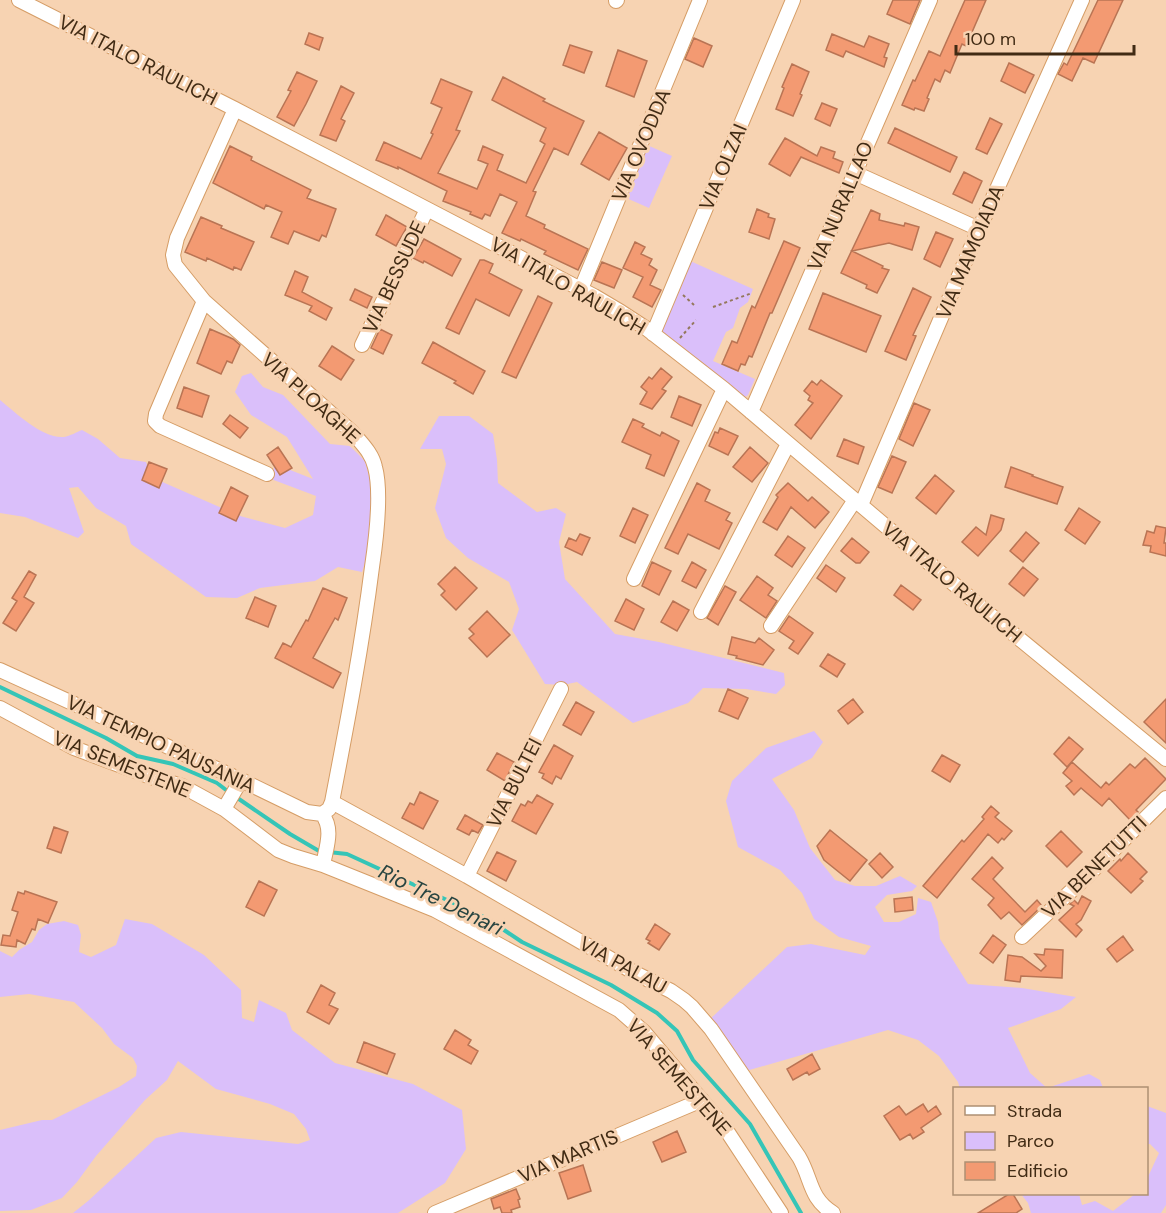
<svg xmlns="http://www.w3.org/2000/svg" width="1166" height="1213" viewBox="0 0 1166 1213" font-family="'DM Sans',sans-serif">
<rect width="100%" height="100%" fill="#f7d3b2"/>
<path fill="#dabffa" d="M647,145L672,156L649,208L624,197Z
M688,260L753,289L748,302L740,308L733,328L726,332L713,361L755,379L748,395L745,397L741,396L658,332Z
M251,373L263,387L283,395L330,444L350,446L365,461L372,488L369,550L362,572L338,567L315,581L260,588L237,598L206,597L131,544L126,526L96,508L78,487L69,488L84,532L78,538L25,517L0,513V400C16,413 43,439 64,437C70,436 77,432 82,430L98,439L120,458L146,462L151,477L240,516L285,528L313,515L316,496L271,479L275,464L313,479L287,437L251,415L235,392L242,376Z
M439,416H469L493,434L497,460L498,483L537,512L556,508L566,514L559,542L565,579L615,634L659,642L784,673L785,685L776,694L746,689L703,688L688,703L633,723L577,682L563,685L545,684L512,630L519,609L509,582L468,558L446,538L435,508L446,464L442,449H420Z
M814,731L823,742L812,758L772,779L794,810L810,848L835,880L855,886H876L900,876L917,886L912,891L887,895L875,907L884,922H899L916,914L918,898L931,902L938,922L940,939L968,984L1022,988L1076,997L1061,1009L1008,1028L1030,1073L1047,1088L1089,1074L1100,1080L1103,1088H960L958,1082L939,1056L918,1040L888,1030L746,1071L708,1021L787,947L811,944L865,955L871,946L839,937L814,919L802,893L780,870L738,847L726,801L732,781L766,748Z
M125,919L152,924L204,955L241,990L242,1018L254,1022L259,1000L286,1013L292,1030L335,1063L413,1084L462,1110L466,1149L445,1183L398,1213H73L88,1201L156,1138L181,1132L298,1144L310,1140L306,1129L294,1114L270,1104L216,1089L178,1061L167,1080L145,1100L96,1156L77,1182L62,1198L31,1210L0,1211V1130L42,1120H52L119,1087L136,1076L137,1066L133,1058L114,1044L102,1028L74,1002L29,994L0,997V951L12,957L19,950L32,942L39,930L47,924L64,921L78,925L81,935L79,952L91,957L116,945Z
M1147,1106L1166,1113V1205L1161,1213H1031L1028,1203L1021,1194H1079L1082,1205L1095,1201L1113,1211L1135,1194H1146L1147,1179L1159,1153L1150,1144H1147Z"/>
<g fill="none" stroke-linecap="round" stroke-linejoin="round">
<path stroke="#35c5b7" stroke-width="4" d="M0,687L106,738L137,756L173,764L217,783L230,793
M236,797L290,834L319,851L347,854L486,918L522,942L611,985L657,1013L677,1031L693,1060L750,1124L801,1213"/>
</g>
<path fill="#f39a72" stroke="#b97454" stroke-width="1.5" d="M893,0H920L910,24L887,14Z
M965,0H986L966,46L962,44L950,73L945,70L940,82L935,79L927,98L929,99L924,111L915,108L914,110L902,105L913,80L915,81L929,51L940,56Z
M1098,0H1123L1094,63L1083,58L1072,81L1058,74L1064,63L1067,65Z
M309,33L323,38L319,50L305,44Z
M832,34L864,47L869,36L889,44L884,57L887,58L884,67L846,51L843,57L826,50Z
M694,38L712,46L703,67L685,59Z
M570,45L592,52L584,73L563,65Z
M618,50L647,61L634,97L606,86Z
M1009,63L1034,75L1025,93L1001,81Z
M792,64L809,72L800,94L802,95L793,116L776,109L784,88L782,87Z
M297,72L317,81L306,104L294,126L277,117L291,91L288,90Z
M503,77L545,99L543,101L584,121L568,155L554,148L533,191L536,192L526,216L545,225L544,228L588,249L578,270L544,254L546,251L521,239L520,241L502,233L517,202L500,194L490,216L485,214L482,219L470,214L471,212L443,201L447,191L398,167V169L376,160L384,142L421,159L433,134L431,133L442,108L431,103L441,79L472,92L456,130L460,131L438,173L477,189L488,164L478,160L483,146L503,155L497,170L526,183L545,144L540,141L546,128L492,100Z
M341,86L354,93L341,119L345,121L336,141L320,135Z
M822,103L837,109L830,126L815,119Z
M990,118L1002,124L987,154L976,149Z
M895,128L957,157L950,172L888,143Z
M599,132L627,148L609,180L581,164Z
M785,138L817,156L821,147L835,152L833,158L843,162L839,173L801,157L790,176L769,164Z
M230,146L252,157L251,160L311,190L307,198L336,209L326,237L322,235L319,241L294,231L288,244L271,237L282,212L266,205L264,209L213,183Z
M964,172L982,181L972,203L953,194Z
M757,209L769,214L768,217L775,219L769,239L749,232Z
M871,210L880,214L879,220L904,226L905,223L919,227L912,250L889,243L852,251L883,266L882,268L889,270L877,293L866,288L867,285L841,273Z
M386,215L407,227L396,246L376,235Z
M201,217L222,226L221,228L254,242L241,270L234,267L233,270L207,258L206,261L185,252Z
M936,232L953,239L940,267L924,259Z
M424,239L461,259L452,276L424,261L423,263L413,258Z
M784,241L800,248L772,313H770L752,357L749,356L745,365L741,364L738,371L722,364L732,341L737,343L752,306L755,308Z
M635,242L645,247L641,254L652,259L649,265L657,270L650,285L661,290L652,307L633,297L643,277L623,268Z
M480,260H484L493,264L489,273L522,290L509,316L476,299L459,334L446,328Z
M602,262L622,270L614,288L594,280Z
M295,271L308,277L302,292L332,308L326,320L309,311L312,306L285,295Z
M913,288L931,297L913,335L916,336L906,360L885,351Z
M355,289L372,297L367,308L350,300Z
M823,293L881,316L866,352L809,329Z
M538,296L552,303L516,378L502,372Z
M210,329L233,339L240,345L232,363L227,361L221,374L197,363Z
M380,329L392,335L383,354L371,348Z
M433,342L485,371L473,394L454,383L456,381L422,363Z
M332,346L354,360L341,380L319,366Z
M661,368L672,377L662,389L666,391L652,409L640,404L647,392L641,387L649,377L652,379Z
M821,380L842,396L811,439L795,425L813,403L808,400L810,396L804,391L812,381L817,385Z
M184,387L209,396L202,417L177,408Z
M679,396L701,405L692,426L671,417Z
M914,403L930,410L913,446L899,439Z
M230,415L248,428L240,438L223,424Z
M633,419L644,424L642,427L660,436L662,432L679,441L664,476L646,468L651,455L622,442Z
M720,428L738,436L728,455L709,446L715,432L718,433Z
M844,439L864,447L858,464L837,456Z
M278,447L292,468L280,475L267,455Z
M750,447L768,463L752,482L733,467Z
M892,456L906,462L892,493L878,487Z
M149,462L167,469L159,488L142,480Z
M1011,467L1033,475L1032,476L1063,487L1057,504L1005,487Z
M935,475L954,491L936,514L916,498Z
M697,483L710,490L705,501L730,513L726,520L732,523L719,549L688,534L678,554L665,548Z
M788,483L808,501L812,497L829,512L815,528L791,507L777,530L763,522L778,497L776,495Z
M231,487L248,496L236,521L219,513Z
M633,508L648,515L635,543L620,536Z
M1079,508L1100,522L1085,544L1065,530Z
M991,515L1004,519L1001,530L978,556L962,542L976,527L986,535Z
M1156,526L1166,528L1164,543H1166V556L1150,552L1151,546L1143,545L1147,531L1154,533Z
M1026,532L1039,543L1023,562L1010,551Z
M580,534L590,538L582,555L565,547L569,538L576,541Z
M788,536L805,548L792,567L775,555Z
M852,538L869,552L860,563H856L841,551Z
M652,562L671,571L659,595L642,586Z
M692,562L706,570L696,588L682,581Z
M826,565L845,578L836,592L817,578Z
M455,567L477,588L456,610L441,595L445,591L438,584Z
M1023,567L1038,579L1024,596L1009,584Z
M29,571L36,575L24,597L34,603L16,631L3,623L17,601L12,598Z
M757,576L773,588L768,595L777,601L766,618L740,600Z
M901,585L921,600L913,610L894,595Z
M725,586L736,592L718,625L707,618Z
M323,588L347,598L338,620L335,618L313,658L341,673L333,688L275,658L283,643L291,647L306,620L308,621Z
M255,597L276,606L268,627L246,618Z
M626,599L644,609L634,630L615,621Z
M673,601L689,610L677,631L661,622Z
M487,611L510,635L487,657L469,638L474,634L469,629Z
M789,616L813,633L798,654L789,648L794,641L779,631Z
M732,637L755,643L759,638L774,650L763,665L736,658L737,656L728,654Z
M828,654L845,664L837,677L820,666Z
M728,689L748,698L738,719L719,711Z
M853,699L863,712L848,724L838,711Z
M1166,699V743L1144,722Z
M576,702L594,712L581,735L563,725Z
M1069,737L1083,749L1067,767L1054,754Z
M554,745L573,756L561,779L556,776L552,784L542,778L544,774L539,772Z
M497,753L514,762L505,781L487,770Z
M942,755L960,765L950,782L932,771Z
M1145,758L1166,779L1136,810L1138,812L1130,820L1109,798L1102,806L1081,788L1074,795L1066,786L1072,781L1063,773L1072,762L1101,788L1106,782L1109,785L1130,764L1135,768Z
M420,792L438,801L423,829L402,818L410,803L414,805Z
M537,795L553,804L536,834L512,821L521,804L525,806L528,801L532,803Z
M991,806L999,813L995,817L1012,831L1004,840L1002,838L998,843L988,834L937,898L923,886L962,840L964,842L984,819L982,817Z
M465,815L483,825L478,833L472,830L469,835L457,829Z
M54,827L68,832L61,853L47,848Z
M830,830L867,860L850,881L824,860L817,846Z
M1061,831L1082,852L1067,867L1046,846Z
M497,852L516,861L506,881L487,871Z
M880,853L893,867L882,878L869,864Z
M1128,853L1147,872L1140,879L1143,881L1131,893L1108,871L1120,859L1121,861Z
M992,857L1003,868L993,879L1025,912L1037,900L1042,906L1022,925L1009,912L1001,919L988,905L994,898L972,879Z
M259,881L277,890L264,916L246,907Z
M25,891L57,902L48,923L38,919L35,930L32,929L25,944L17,940L16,947L1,945L3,935L10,936L18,912L12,910L18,892L24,894Z
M1082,896L1091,901L1081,920L1076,924L1082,930L1076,937L1059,920L1074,906L1070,904L1074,900L1078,904Z
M912,897L913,910L895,912L894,899Z
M655,924L670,934L659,950L648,943L650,941L646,939Z
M993,935L1006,945L993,963L980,953Z
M1123,936L1133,950L1117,962L1107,949Z
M1045,949L1063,950L1062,978L1021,976L1020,982L1005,980L1008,955L1022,957L1041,971L1046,966L1035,954L1044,955Z
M321,985L335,993L329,1005L338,1009L329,1024L307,1012Z
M455,1030L471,1040L468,1045L478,1051L471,1064L444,1049Z
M364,1042L395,1054L387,1074L357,1062Z
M812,1054L820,1069L809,1075L807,1072L793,1080L787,1069Z
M923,1104L928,1112L936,1106L941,1114L921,1128L924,1132L913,1139L910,1134L900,1140L884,1116L899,1106L906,1115Z
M677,1131L686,1152L662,1162L653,1142Z
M583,1165L591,1191L568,1199L559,1173Z
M516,1189L520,1199L518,1200L520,1207L511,1210L512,1213H502L500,1207L494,1209L491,1199Z
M1009,1194H1013L1022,1209L1016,1213H978Z"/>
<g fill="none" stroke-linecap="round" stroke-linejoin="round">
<defs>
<path id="minor" d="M19,0L235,109L594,296L621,312L647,329L724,389L988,613L1166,759
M616,1L617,0
M235,109L177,238L173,255L175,265L204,301L353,433C362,444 372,453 375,467C382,493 376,540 372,567C362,646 347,724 332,802L329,809L322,814
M855,173L979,229
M581,289L700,0
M204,301L156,414L155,421L160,426L267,474
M653,334L793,0
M362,345L427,209
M751,412L930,0
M861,505L979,229L1082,0
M634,579L724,389
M701,612L788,444
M771,626L855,500
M0,670L241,780L307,812L322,814
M0,708L74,748L151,777L182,786L224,809L278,850L293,856L323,865L435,910L619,1010L644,1032L725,1128L781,1213
M332,802L467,876L635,973L671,991L684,1000L692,1007L711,1029L799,1157C812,1179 809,1198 833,1213
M224,809L241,780
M322,814C334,829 326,848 323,865
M467,876L561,689
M1022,937L1085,878L1166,798
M435,1213L702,1100"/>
</defs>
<use href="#minor" stroke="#d59d66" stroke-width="16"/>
<path stroke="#94785c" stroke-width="2" stroke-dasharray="3 3" stroke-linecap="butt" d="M683,295L694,305
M713,307L752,293
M680,338L696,320"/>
<use href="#minor" stroke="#fff" stroke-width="14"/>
</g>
<g text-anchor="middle" stroke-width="6" stroke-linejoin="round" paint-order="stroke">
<g font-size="20" fill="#412b14" stroke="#f7d3b2">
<text transform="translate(138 60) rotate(27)" y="7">VIA ITALO RAULICH</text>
<text transform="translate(641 145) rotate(-67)" y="7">VIA OVODDA</text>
<text transform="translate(723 167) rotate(-67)" y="7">VIA OLZAI</text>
<text transform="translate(840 206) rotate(-67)" y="7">VIA NURALLAO</text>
<text transform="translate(970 252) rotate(-67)" y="7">VIA MAMOIADA</text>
<text transform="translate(394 277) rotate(-65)" y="7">VIA BESSUDE</text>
<text transform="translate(568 286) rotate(30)" y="7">VIA ITALO RAULICH</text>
<text transform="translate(311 398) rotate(42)" y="7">VIA PLOAGHE</text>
<text transform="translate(952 582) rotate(40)" y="7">VIA ITALO RAULICH</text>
<text transform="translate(161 744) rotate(25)" y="7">VIA TEMPIO PAUSANIA</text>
<text transform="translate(122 764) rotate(22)" y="7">VIA SEMESTENE</text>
<text transform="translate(514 783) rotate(-63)" y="7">VIA BULTEI</text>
<text transform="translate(1094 867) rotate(-44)" y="7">VIA BENETUTTI</text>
<text transform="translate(623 965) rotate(29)" y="7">VIA PALAU</text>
<text transform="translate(679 1077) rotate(49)" y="7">VIA SEMESTENE</text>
<text transform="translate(568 1156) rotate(-23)" y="7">VIA MARTIS</text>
</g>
<g font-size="21" font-style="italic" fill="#284541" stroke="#f7d3b2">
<text transform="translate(441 900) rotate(26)" y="7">Rio Tre Denari</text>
</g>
</g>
<rect x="953" y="1087" width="195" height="108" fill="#f7d3b2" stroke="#ae9073" stroke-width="1.5"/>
<rect x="965" y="1106" width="30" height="9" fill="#ffffff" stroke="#ae9073" stroke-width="1.5"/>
<text x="1007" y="1117" font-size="18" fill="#412b14">Strada</text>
<rect x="965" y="1132" width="30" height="18" fill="#dabffa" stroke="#ae9073" stroke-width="1.5"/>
<text x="1007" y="1147" font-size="18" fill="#412b14">Parco</text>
<rect x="965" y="1162" width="30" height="18" fill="#f39a72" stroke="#ae9073" stroke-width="1.5"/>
<text x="1007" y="1177" font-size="18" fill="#412b14">Edificio</text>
<path d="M956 45v9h178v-9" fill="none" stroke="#412b14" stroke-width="3"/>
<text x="965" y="45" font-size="18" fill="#412b14" stroke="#f7d3b2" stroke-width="4.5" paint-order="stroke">100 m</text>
</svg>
